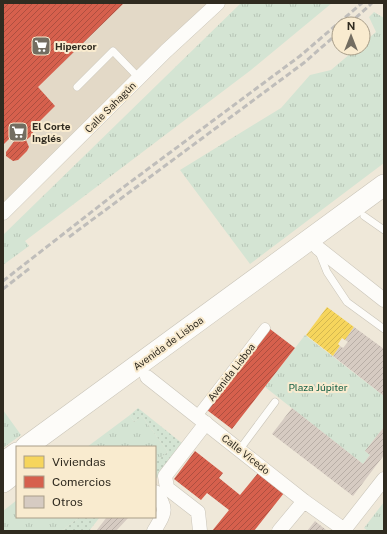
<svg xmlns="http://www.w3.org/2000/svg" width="387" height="534" viewBox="0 0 387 534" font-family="'Public Sans',sans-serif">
<defs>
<pattern id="park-tufts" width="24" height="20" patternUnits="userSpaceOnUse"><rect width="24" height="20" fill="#d4e4d3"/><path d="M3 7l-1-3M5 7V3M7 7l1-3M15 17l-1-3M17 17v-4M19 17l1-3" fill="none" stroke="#b6c4b5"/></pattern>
<pattern id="garden-dots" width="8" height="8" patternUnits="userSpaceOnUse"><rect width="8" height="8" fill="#d4e4d3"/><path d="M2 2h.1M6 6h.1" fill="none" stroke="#b6c4b5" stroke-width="1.8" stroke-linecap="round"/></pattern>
<pattern id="homes-hatch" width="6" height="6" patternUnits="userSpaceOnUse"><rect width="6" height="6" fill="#f6d55c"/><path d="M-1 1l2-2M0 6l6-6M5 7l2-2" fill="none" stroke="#d3b750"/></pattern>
<pattern id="shops-hatch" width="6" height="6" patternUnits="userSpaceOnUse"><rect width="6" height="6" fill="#d6604d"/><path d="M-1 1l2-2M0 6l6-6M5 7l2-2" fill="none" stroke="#ae4f40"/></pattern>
<pattern id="building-hatch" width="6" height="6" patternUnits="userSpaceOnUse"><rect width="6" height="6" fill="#d6cbc2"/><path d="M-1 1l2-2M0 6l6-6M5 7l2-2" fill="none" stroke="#b8aea6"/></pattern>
</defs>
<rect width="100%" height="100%" fill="#efe8d9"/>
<path fill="#e3d9c7" d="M3,3H218L3,213Z"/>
<path fill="url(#park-tufts)" d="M241,3H332L251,70L25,241L29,246L3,265V235Z
M374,12L384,18V163L250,264L180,170L281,108L310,75L331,70L357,48H363V43L376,32L369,17Z
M305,335L384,396V427L365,451L370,455L363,464L265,387Z
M3,410L21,435L3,448Z
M130,415L134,422L142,416L168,452L155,462V447H87Z
M17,500V517H80L61,531H3V511Z
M384,502V531H368L364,528Z"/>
<path fill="url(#garden-dots)" d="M138,408L183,444L155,480V462L168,452L142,416L134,422L130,415Z
M80,517H100L89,531H61Z"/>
<path fill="url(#homes-hatch)" d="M327,307L354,327L345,340L342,338L338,344L340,346L333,356L306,335Z"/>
<path fill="url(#shops-hatch)" d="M3,3H124L38,87L55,106L31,130L34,134L26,140L29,147L27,151L18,160L13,161L6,156V152L15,140L11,137L3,145Z
M270,329L295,348L232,429L207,410Z
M195,451L223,473L219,478L240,495L258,473L284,493L254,531H212L229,510L207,493L201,500L174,479Z"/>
<path fill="url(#building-hatch)" d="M354,327L384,349V396L333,356L340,346L343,348L348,342L345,340Z
M292,408L363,464L370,455L365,451L384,427V455L353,496L272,434Z
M107,517H129L116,531H96Z
M315,521L326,530V531H307Z"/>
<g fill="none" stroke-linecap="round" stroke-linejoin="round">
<defs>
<path id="service" d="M77,87L113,51L139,78
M364,216L384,230
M319,252L327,272L347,302L384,329
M240,449L275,402"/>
<path id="pedestrian" d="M197,416L265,328"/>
<path id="minor" d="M3,213L166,51L218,3
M311,240L318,248L384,300
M147,377L304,501L346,531
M344,530L384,479
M154,531C164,514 169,509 155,492
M200,531L198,512L167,488L165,476L206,423
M279,531L304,501"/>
<path id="primary" d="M26,447L384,185
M3,463L17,453
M3,482L17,471"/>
</defs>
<use href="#service" stroke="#c9c4b8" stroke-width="8"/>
<use href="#pedestrian" stroke="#c9c4b8" stroke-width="11"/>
<use href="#minor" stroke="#c9c4b8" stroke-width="15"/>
<use href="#primary" stroke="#c9c4b8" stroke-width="22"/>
<use href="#service" stroke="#fdfcf9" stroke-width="7"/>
<use href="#pedestrian" stroke="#fdfcf9" stroke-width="10"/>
<use href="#minor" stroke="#fdfcf9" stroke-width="14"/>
<use href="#primary" stroke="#fdfcf9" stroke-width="21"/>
<path stroke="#bfbdba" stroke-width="3" stroke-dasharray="6 3" stroke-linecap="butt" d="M349,24L372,3
M69,237L305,62L339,32
M3,281L121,189L300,56L362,3
M3,289L30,268"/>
</g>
<defs>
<symbol id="supermarket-square" viewBox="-11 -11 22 22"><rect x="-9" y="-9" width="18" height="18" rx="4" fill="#736d61" stroke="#f9ebcf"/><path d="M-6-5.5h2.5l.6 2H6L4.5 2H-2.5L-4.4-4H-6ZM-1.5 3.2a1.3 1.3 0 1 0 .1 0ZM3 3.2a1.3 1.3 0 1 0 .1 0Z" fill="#fff"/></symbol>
</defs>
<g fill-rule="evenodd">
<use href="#supermarket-square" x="30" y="35" width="22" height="22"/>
<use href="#supermarket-square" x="7" y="121" width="22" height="22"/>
</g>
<g text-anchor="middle" stroke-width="4" stroke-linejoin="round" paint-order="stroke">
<g font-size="10" font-weight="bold" fill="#302b20" stroke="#f9ebcf" text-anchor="start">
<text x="55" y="50">Hipercor</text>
<text x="32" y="130">El Corte<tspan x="32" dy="12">Inglés</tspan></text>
</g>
<g font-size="10" fill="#302b20" stroke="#f9ebcf">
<text transform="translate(110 107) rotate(-45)" y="4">Calle Sahagún</text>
<text transform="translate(168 343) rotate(-36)" y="4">Avenida de Lisboa</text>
<text transform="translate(231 372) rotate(-52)" y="4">Avenida Lisboa</text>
<text transform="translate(246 454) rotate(38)" y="4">Calle Vicedo</text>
</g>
<g font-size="10" fill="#145f43" stroke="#f9ebcf">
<text x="318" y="391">Plaza Júpiter</text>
</g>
</g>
<rect width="387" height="534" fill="none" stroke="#302b20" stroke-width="8"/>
<rect x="16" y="446" width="140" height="72" fill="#f9ebcf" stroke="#a99e89"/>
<rect x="24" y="456" width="20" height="12" fill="#f6d55c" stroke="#a99e89"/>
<text x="52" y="466" font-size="12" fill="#302b20">Viviendas</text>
<rect x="24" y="476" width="20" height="12" fill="#d6604d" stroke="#a99e89"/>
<text x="52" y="486" font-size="12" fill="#302b20">Comercios</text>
<rect x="24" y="496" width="20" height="12" fill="#d6cbc2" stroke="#a99e89"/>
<text x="52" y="506" font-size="12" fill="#302b20">Otros</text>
<g transform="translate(351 36)"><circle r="19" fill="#f9ebcf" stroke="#a99e89"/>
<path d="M0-3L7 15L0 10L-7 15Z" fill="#736d61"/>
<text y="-6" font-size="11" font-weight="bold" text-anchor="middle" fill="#302b20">N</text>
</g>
</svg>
